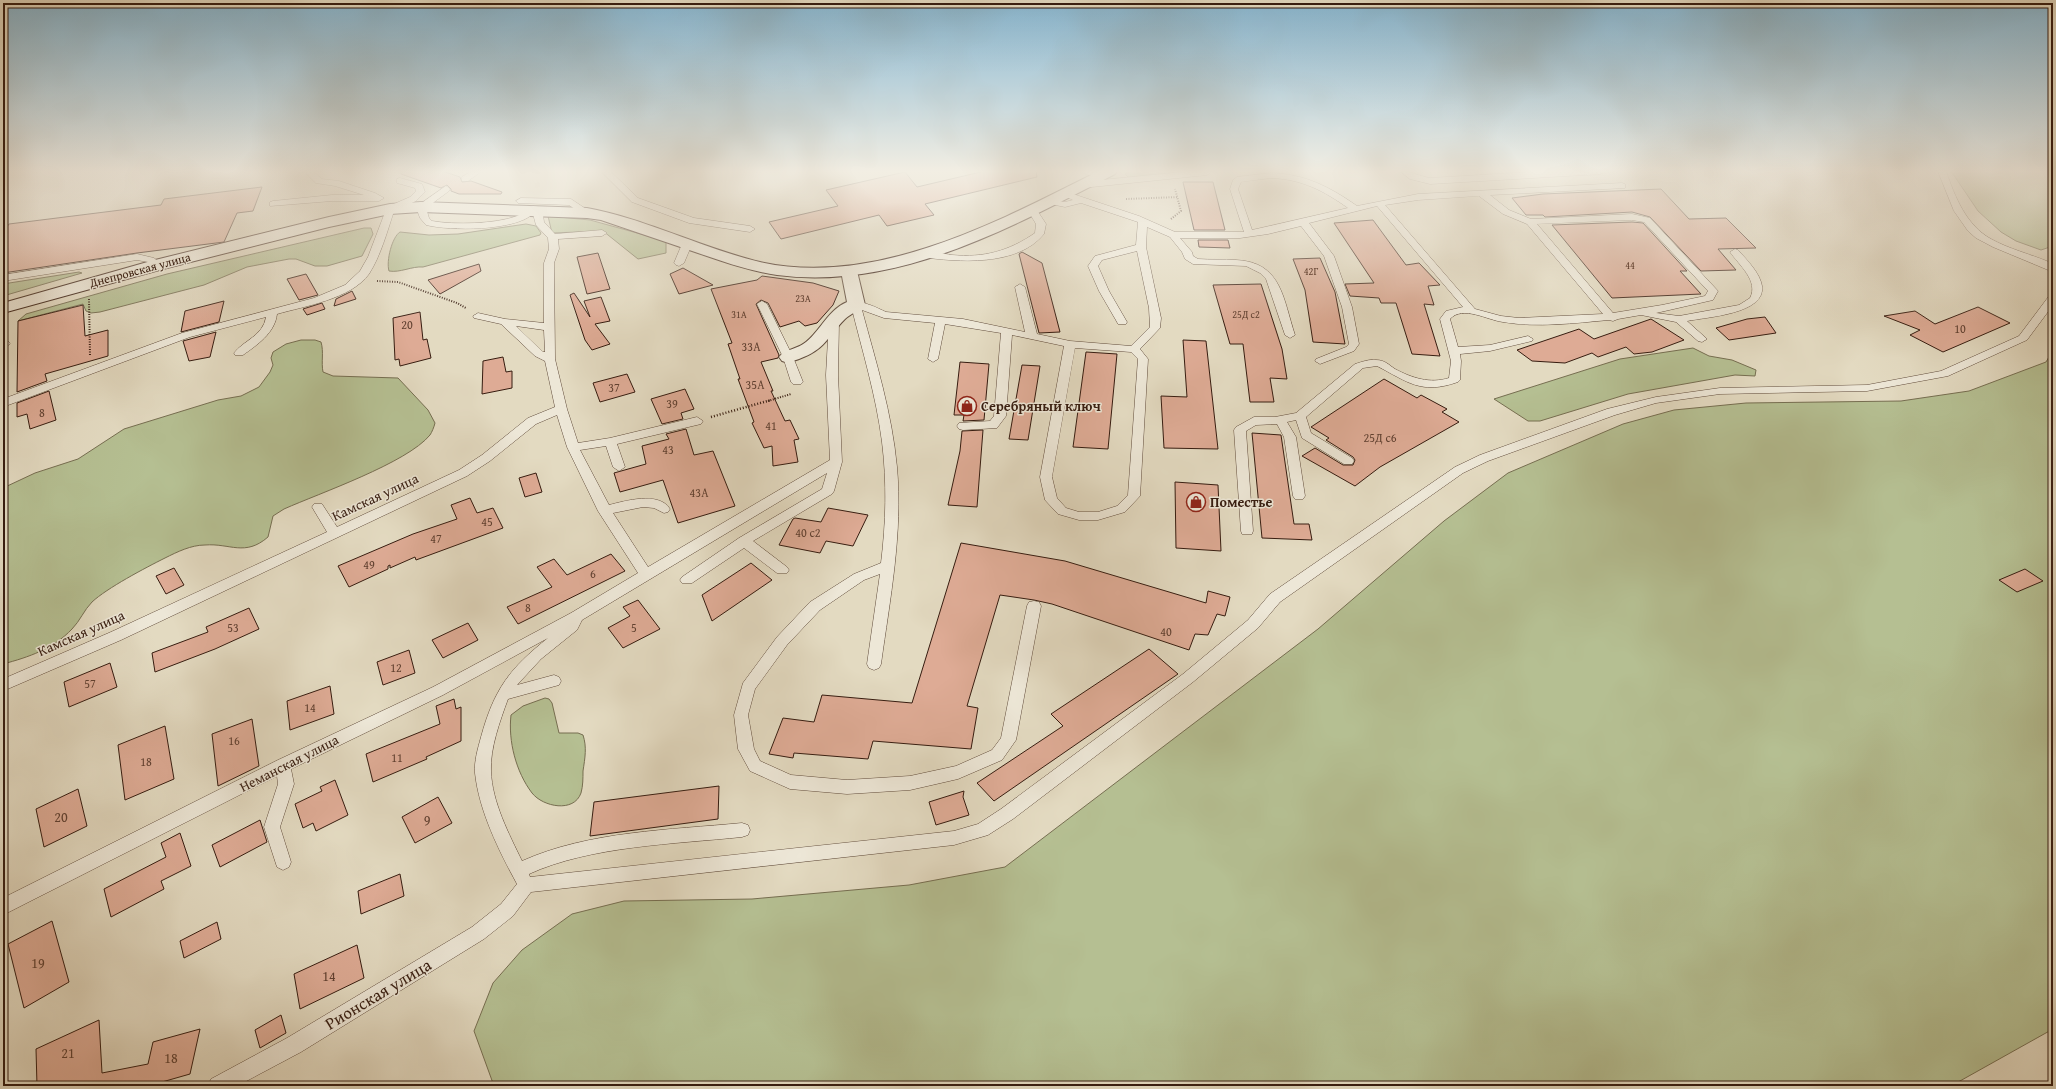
<svg xmlns="http://www.w3.org/2000/svg" width="2056" height="1089" viewBox="0 0 2056 1089" font-family="'Gentium Book Plus',serif">
<rect width="100%" height="100%" fill="#e3dac1"/>
<filter id="stains"><feTurbulence type="fractalNoise" baseFrequency=".005" numOctaves="4"/><feColorMatrix values="0 0 0 0 .2 0 0 0 0 .09 0 0 0 0 .02 0 0 0 .5 -.17"/></filter>
<radialGradient id="worn" r=".72"><stop offset=".6" stop-color="#630" stop-opacity="0"/><stop offset="1" stop-color="#630" stop-opacity=".3"/></radialGradient>
<path fill="#b5bf92" stroke="#766e51" d="M1131,171H1195L1129,178L1125,174Z
M1951,171H2053V246L2041,250L2016,241L2001,232L1978,211Z
M548,216L590,220L666,241V253L638,259L603,231L552,233Z
M526,224L536,226L541,233L540,235L423,267C412,266 400,273 389,271C386,261 392,237 400,232L429,235L458,234Z
M364,228H371L373,234L362,256L327,266H315L296,259H289L247,267L204,285L100,312L91,313L86,311L83,304L18,321L26,314L167,274Z
M79,272L82,273L3,296V284Z
M301,340H315L321,342C324,352 321,362 323,372L333,376L398,378L428,410L435,423C434,427 432,432 430,435C407,463 320,493 284,509L273,516L268,537C245,557 230,543 205,545C191,545 177,552 165,558C145,568 107,588 92,602C84,610 80,621 72,629C53,649 29,657 3,664V488L35,473L78,459L124,429L218,400L241,396L259,387L270,372L273,365L271,358L273,352L286,344Z
M1693,348L1709,356L1732,360L1756,370L1755,376L1735,375L1628,394L1540,421H1528L1494,399L1620,359Z
M2053,350V1029L1951,1086H494L474,1031L493,983L522,950L572,914L624,901L752,899L909,885L1005,867L1318,629L1444,521L1508,473L1623,424L1674,410L1746,403L1901,401L1969,391L2046,362Z
M545,698L549,699L552,703L559,733H578L583,735C587,747 585,758 583,771C583,778 583,786 581,793C574,813 543,807 532,793C516,772 508,741 511,715L523,706Z"/>
<path fill="#deab95" stroke="#361c10" d="M401,171H442L460,177L462,182L471,181L502,192L501,194H459L451,191V189L447,185L441,188L401,174Z
M985,171H1036L1037,177L925,204L934,215L887,226L879,215L781,239L769,222L838,206L826,190L905,172L917,187Z
M1183,182H1213L1225,230H1194Z
M262,187L253,211L237,213L224,242L137,253L3,273V233L9,224L161,205L164,199Z
M1661,189L1689,219L1726,218L1756,248L1718,249L1736,270L1701,271L1650,217L1632,212L1545,217L1543,215H1526L1512,198L1543,194Z
M1373,220L1406,265L1419,263L1440,285L1428,286L1434,305L1424,304L1440,356L1412,354L1396,303H1381L1379,298L1350,296L1345,284L1374,283L1334,223Z
M1632,222L1643,223L1687,271H1680L1701,294L1612,298L1552,225Z
M1198,240H1228L1230,248L1199,247Z
M1022,252L1042,263L1060,332L1039,333L1019,254Z
M598,253L610,289L587,294L577,257Z
M1320,258L1335,292L1345,344L1313,342L1305,290L1293,259Z
M479,264L481,271L440,294L428,280Z
M683,268L713,285L679,294L670,274Z
M306,274L318,295L299,300L287,279Z
M762,276L813,283L839,291L833,305L817,323L805,326L799,321L780,327L768,303L761,300L756,304L779,355L778,358L761,362L773,391H771L785,421L790,420L799,439L794,440L798,462L773,466L772,446L764,448L752,423L754,422L738,379H740L728,344L732,343L711,289L757,280Z
M1261,284L1282,349L1287,379L1270,378L1274,402H1250L1243,344H1230L1213,285Z
M352,291L356,299L334,306L336,299Z
M574,293L590,317L584,301L601,297L610,321L595,324L610,344L592,350L585,340L570,295Z
M224,301L219,322L181,332L185,311Z
M322,303L325,309L307,315L303,309Z
M83,305L85,336L108,330V356L45,374L47,381L17,392L18,321Z
M1978,307L2010,323L1943,352L1910,335L1920,330L1884,316L1915,311L1935,324Z
M420,312L423,340L427,339L431,358L400,366L399,359L395,360L393,318Z
M1765,317L1776,333L1729,340L1716,328L1747,319Z
M1651,319L1684,340L1652,352L1634,354L1626,347L1598,357L1592,353L1565,363L1532,361L1517,350L1579,329L1594,339Z
M216,332L210,357L189,361L183,341Z
M1183,340L1206,341L1218,449L1164,448L1161,396L1187,397Z
M1086,352L1117,354L1108,449L1073,447Z
M503,357L506,372L512,371V388L482,394L483,361Z
M960,362L989,364L984,420L963,421L964,415H954Z
M1022,365L1040,366L1028,440L1009,439Z
M627,374L635,392L600,402L593,383Z
M1384,379L1417,398L1421,395L1447,409L1442,412L1459,422L1380,467L1355,486L1302,456L1315,448L1343,465H1353L1355,460L1353,457L1326,440L1329,438L1311,427Z
M685,389L694,409L681,413L683,419L662,424L651,399Z
M49,391L56,420L30,429L27,414L17,417V403Z
M686,429L694,455L713,451L735,506L678,523L663,480L620,492L614,473L646,464L642,446L669,439L666,434Z
M983,430L977,507L948,505L960,451L962,431Z
M1252,433L1281,435L1294,524H1309L1312,540L1262,538Z
M536,473L542,492L525,497L519,478Z
M1175,482L1218,485L1221,551L1176,548Z
M470,498L477,513L493,508L503,528L416,560L415,557L390,568V565L388,566V569L349,587L338,566L413,534L457,519L451,505Z
M828,508L868,515L853,546L826,541L820,553L779,545L793,519L795,518L821,522Z
M961,543L1065,561L1206,603L1208,591L1230,597L1225,616L1217,614L1208,635L1195,634L1189,650L1052,604L1034,600L1000,595L967,706L978,708L971,749L873,741L868,759L794,753L793,758L769,754L783,718L814,722L822,695L912,703Z
M611,554L625,571L518,624L507,607L552,587L537,567L554,559L567,575Z
M751,563L772,580L712,621L702,595Z
M174,568L184,585L166,594L156,576Z
M2025,569L2043,581L2017,592L1999,580Z
M638,600L660,629L623,648L608,628L630,616L623,607Z
M249,608L259,629L215,649L155,672L152,653L208,632L206,627Z
M468,623L478,640L443,658L432,640Z
M1149,649L1178,674L994,801L977,783L1063,726L1051,714Z
M409,650L415,673L383,685L377,662Z
M110,663L117,687L69,707L64,682Z
M330,686L334,714L290,730L287,701Z
M454,699L456,709L461,707V741L426,757L427,759L373,782L366,754L440,724L436,706Z
M252,719L259,766L218,786L212,734Z
M165,726L174,779L125,800L118,745Z
M335,780L348,815L316,831L313,823L303,828L295,804L322,791L320,787Z
M719,786L718,819L590,836L594,802Z
M78,789L87,826L44,847L36,809Z
M964,791L963,797L969,815L936,825L929,802Z
M438,797L452,823L415,843L402,817Z
M260,820L267,842L220,867L212,845Z
M180,833L191,866L161,881L164,889L111,917L104,889L166,857L161,843Z
M400,874L404,896L361,914L358,891Z
M52,921L69,982L24,1008L8,944Z
M217,922L221,939L184,958L180,941Z
M357,945L364,978L300,1009L294,974Z
M281,1015L286,1033L260,1048L255,1030Z
M99,1020L102,1073L148,1064L153,1042L200,1029L190,1074L148,1086H37L36,1049Z"/>
<g fill="none" stroke-linecap="round" stroke-linejoin="round">
<defs>
<path id="lane" d="M3,171H10L3,176Z
M304,171H313L322,179L339,181L375,193L384,198L379,201H332L270,206V202L273,201L332,195H364L335,186L316,183Z
M472,171H482L468,181H462V177Z
M601,171H610L638,198L694,218L750,226L755,229L750,232L689,223L632,202Z
M1080,171H1100L1107,174C1102,179 1085,175 1080,171Z
M1192,171L1211,172L1207,175L1082,188L1078,185L1082,182Z
M1400,171C1410,171 1419,176 1430,178L1546,171H1605L1601,174L1430,184L1410,179Z
M1938,171H1946C1955,197 1966,225 1991,239C2009,249 2030,254 2049,262L2053,265V272L1993,247L1976,238L1968,231L1954,211Z
M1271,173C1305,174 1330,187 1357,206L1418,194L1622,183L1625,184V188L1490,195L1509,210L1531,219L1632,214L1650,218L1718,291L1713,300L1656,313L1679,316L1739,305L1750,298C1759,281 1739,265 1730,252L1735,249L1738,250C1747,260 1760,273 1762,286C1766,314 1707,317 1687,321L1707,339L1702,342L1698,341L1676,322L1641,315L1618,319L1613,321L1609,320C1575,323 1537,328 1503,322C1487,320 1463,305 1450,319L1458,347L1490,345L1528,336L1533,339L1532,341L1490,351L1460,354L1461,361L1460,380L1458,382C1421,395 1408,382 1377,366L1363,368L1306,417L1311,433L1352,458L1354,461L1352,464H1344L1302,438L1296,420L1287,422L1296,437L1305,496L1303,499H1295L1293,496L1284,437L1277,424L1256,425L1246,431L1253,531L1252,534H1242L1241,531L1234,430L1236,427L1254,417H1275L1296,413L1355,364C1362,362 1369,359 1376,360C1385,360 1389,365 1395,369C1412,378 1430,384 1449,378L1451,361L1440,319L1446,311L1463,307L1377,206L1309,223L1334,256L1352,307L1359,344L1354,351L1320,364L1315,361L1316,359L1346,347L1349,344L1342,307L1324,256L1301,226L1268,234L1240,238H1180L1192,252L1193,256L1198,259C1211,260 1223,259 1236,260C1282,262 1283,299 1295,335L1290,338L1285,335L1266,279L1260,273L1246,266L1193,264L1185,259L1182,252L1170,237L1147,227L1146,247L1161,318L1160,328L1140,349L1148,359L1140,496L1125,512L1098,520H1079L1058,514L1045,500L1040,477L1064,346L1012,335L1006,416L997,428L963,430L959,429L957,426L959,423L990,421L994,416L1001,333L945,324L938,359L933,362L928,359L935,323L884,318L862,310C876,362 892,413 897,467C903,533 890,599 881,664L879,668L874,670L869,668L867,664L880,574L864,580L820,610L787,645L755,689L748,715L754,749L760,761L791,775L847,780L910,776L956,766L992,750L1001,738L1027,606L1029,602L1034,601L1039,602L1041,606L1016,740L1002,760L958,779L910,790L847,794L790,789L750,771L738,749L734,715L743,683L777,637L810,602L854,574L881,563C886,523 887,482 882,442C876,395 862,350 851,305L852,303C863,300 877,308 886,312L963,319L1025,332L1015,287L1020,284L1025,287L1037,334L1070,341L1131,346L1150,327L1149,308L1137,251L1102,260L1098,266L1109,291L1127,322L1126,324H1118L1117,322L1099,291L1088,266L1095,256L1136,245L1138,222L1081,203L1065,207L1046,203V199L1065,202L1073,200L1060,194L1064,191L1139,216L1175,232H1244L1230,189L1233,180L1237,177ZM1271,178C1302,179 1324,191 1348,208L1252,230L1238,189L1241,182ZM1479,196L1503,214L1527,224L1603,314L1519,318L1501,316L1475,309L1385,205L1418,200ZM1632,220L1644,222L1708,291L1705,296L1662,305L1613,313L1537,224ZM1075,348L1131,352L1138,359L1128,495L1117,506L1098,512H1079L1066,508L1057,498L1052,477Z
M400,178L422,184L425,192L416,201L394,211C387,232 381,255 369,274C351,299 305,306 277,314C275,333 257,345 243,355H235L234,353C244,340 263,336 266,317L190,337L3,407V399L182,333L314,298L345,285L360,271L368,257L387,207L410,197L416,191L415,188L397,183V179Z
M446,186L450,189L449,191L426,208L429,218L432,221C454,225 496,224 517,216C523,214 527,208 533,206L542,208L544,222L555,234L602,230L607,233L602,236L558,239L559,249L554,263L555,359L567,409L578,443L610,438L697,417L703,421L701,424L617,444L625,467L619,471L613,467L606,446L580,450L609,505C625,501 659,491 670,509L668,512L664,513L654,508L643,507L613,513L648,567L830,460L826,375L829,321L834,318L839,321L838,375L842,462L834,491L832,494L753,541L787,567L789,570L787,573H777L744,548L692,583H682L680,580L682,577L739,538L822,489L827,473L582,620L577,630L541,659L517,685L554,675L559,677L561,681L559,685L508,699C500,721 490,748 491,771C492,802 509,834 522,861C589,831 670,830 742,823L748,825L750,830L748,835L742,837C675,844 590,846 529,874L530,877L954,831L978,824L1001,809L1183,674L1248,620L1270,594L1455,467L1480,455L1607,409L1656,397L1720,388L1867,385L1941,371L2019,336L2049,296L2053,295V305L2027,340L1948,376L1867,391L1720,394L1656,403L1615,415L1488,461L1463,473L1280,602L1258,628L1193,682L1013,819L988,835L954,845L531,892L513,916L484,939L301,1052L237,1086H208L211,1079L287,1038L472,927L501,904L517,884C499,851 479,811 475,773C474,761 478,748 481,737C494,689 510,668 548,638L443,695L291,769L294,784L280,827L291,862L289,867L283,870L277,867L264,827L278,784L277,776L3,915V898L278,760L433,687L571,613L638,573L598,511L567,447L557,415L536,424L490,461L467,476L121,640L3,691V679L111,632L327,532L312,507L314,504H322L337,527L459,470L482,455L528,418L555,407L545,361L535,356L501,324L474,318L473,316L478,313L505,319L544,323V263L549,249L548,238L536,225L533,214C514,231 450,231 426,225L420,218L416,207ZM516,326L544,330L545,352H543Z
M521,198L571,199L592,213L590,215H584L569,205L518,203L516,201Z
M1032,206L1035,207L1046,224L1044,234C1017,267 958,262 921,257L916,254C922,247 944,254 952,255C984,258 1009,251 1035,233L1036,224L1027,209Z
M687,241L692,244L684,263L679,266L676,265L674,263L682,244Z
M137,254L154,258L162,265L157,268L148,262L137,260L3,281V275Z
M762,301L767,304L793,357L803,382L801,384H793L791,382L783,357L757,304Z
M3,341L9,342L10,344L3,348Z"/>
<path id="street" d="M849,266L855,267L857,271L865,305C860,311 851,313 845,319C827,337 826,349 799,359C793,361 788,363 782,361L779,357C785,349 798,349 806,342C821,330 828,310 847,302L841,271L843,267Z"/>
<path id="secondary" d="M1099,171H1117L1115,174C1012,227 897,291 777,275C750,271 724,262 698,253C666,242 633,231 601,220L587,218L421,212L390,214L329,227L163,269L3,313V303L151,261L329,217L390,204L421,202L587,208C647,219 701,248 760,262C876,288 999,221 1099,171Z"/>
</defs>
<use href="#lane" stroke="#614c3c" stroke-width="1"/>
<use href="#street" stroke="#614c3c" stroke-width="2"/>
<use href="#secondary" stroke="#361c10" stroke-width="2"/>
<path stroke="#361c10" stroke-width="2" stroke-dasharray="1 1.5" stroke-linecap="butt" d="M1126,199L1178,197
M1171,219L1181,211L1175,189
M377,281L398,282L457,303L466,308
M89,299L90,356
M768,401L791,394"/>
<path stroke="#361c10" stroke-width="2.5" stroke-dasharray="1 2" stroke-linecap="butt" d="M711,417L771,400"/>
<use href="#lane" fill="#ede7d7" fill-rule="evenodd"/>
<use href="#street" fill="#ede7d7" fill-rule="evenodd"/>
<use href="#secondary" fill="#ede7d7" fill-rule="evenodd"/>
</g>
<linearGradient id="sky" x2="0" y2="1"><stop stop-color="#87b7d2"/><stop offset="0.53" stop-color="#f2eee3"/><stop offset="1" stop-color="#f2eee3" stop-opacity="0"/></linearGradient>
<rect width="2056" height="323" fill="url(#sky)"/>
<defs>
<symbol id="shop-ring" viewBox="-11 -11 22 22"><circle r="9.5" fill="#ede7d7" stroke="#8f2418" stroke-width="1.5"/><path d="M-5-2.5h2.3a2.7 3.5 0 0 1 5.4 0H5L5.5 6h-11ZM-1.5-2.5h3a1.5 2.3 0 0 0-3 0Z" fill="#8f2418"/></symbol>
</defs>
<g fill-rule="evenodd">
<use href="#shop-ring" x="956" y="395" width="22" height="22"/>
<use href="#shop-ring" x="1185" y="491" width="22" height="22"/>
</g>
<g text-anchor="middle" stroke-width="3" stroke-linejoin="round" paint-order="stroke">
<g font-size="10" fill="#604031">
<text x="1630" y="269">44</text>
<text x="1311" y="275">42Г</text>
<text x="803" y="302">23А</text>
<text x="739" y="318">31А</text>
<text x="1246" y="318">25Д с2</text>
</g>
<g font-size="12" fill="#361c10" stroke="#ede7d7">
<text transform="translate(140 270) rotate(-15)" y="4">Днепровская улица</text>
</g>
<g font-size="12" fill="#604031">
<text x="407" y="329">20</text>
<text x="1960" y="333">10</text>
<text x="751" y="351">33А</text>
<text x="755" y="389">35А</text>
<text x="614" y="392">37</text>
<text x="672" y="408">39</text>
<text x="42" y="417">8</text>
<text x="771" y="430">41</text>
<text x="1380" y="442">25Д с6</text>
<text x="668" y="454">43</text>
<text x="699" y="497">43А</text>
<text x="487" y="526">45</text>
<text x="808" y="537">40 с2</text>
<text x="436" y="543">47</text>
<text x="369" y="569">49</text>
<text x="593" y="578">6</text>
<text x="528" y="612">8</text>
<text x="233" y="632">53</text>
<text x="634" y="632">5</text>
<text x="1166" y="636">40</text>
<text x="396" y="672">12</text>
<text x="90" y="688">57</text>
<text x="310" y="712">14</text>
<text x="234" y="745">16</text>
<text x="397" y="762">11</text>
<text x="146" y="766">18</text>
</g>
<g font-size="14" font-weight="bold" fill="#361c10" stroke="#ede7d7" text-anchor="start">
<text x="981" y="411">Серебряный ключ</text>
<text x="1210" y="507">Поместье</text>
</g>
<g font-size="14" fill="#361c10" stroke="#ede7d7">
<text transform="translate(375 497) rotate(-25)" y="5">Камская улица</text>
<text transform="translate(81 633) rotate(-24)" y="5">Камская улица</text>
<text transform="translate(289 763) rotate(-27)" y="5">Неманская улица</text>
</g>
<g font-size="14" fill="#604031">
<text x="61" y="822">20</text>
<text x="427" y="825">9</text>
<text x="38" y="968">19</text>
<text x="329" y="981">14</text>
<text x="68" y="1058">21</text>
<text x="171" y="1063">18</text>
</g>
<g font-size="17" fill="#361c10" stroke="#ede7d7">
<text transform="translate(378 994) rotate(-31)" y="6">Рионская улица</text>
</g>
</g>
<rect width="2056" height="1089" fill="none" stroke="#e3dac1" stroke-width="16"/>
<rect x="4" y="4" width="2048" height="1081" fill="none" stroke="#361c10" stroke-width="2"/>
<rect x="8" y="8" width="2040" height="1073" fill="none" stroke="#361c10"/>
<rect width="100%" height="100%" filter="url(#stains)"/>
<rect width="100%" height="100%" fill="url(#worn)"/>
</svg>
